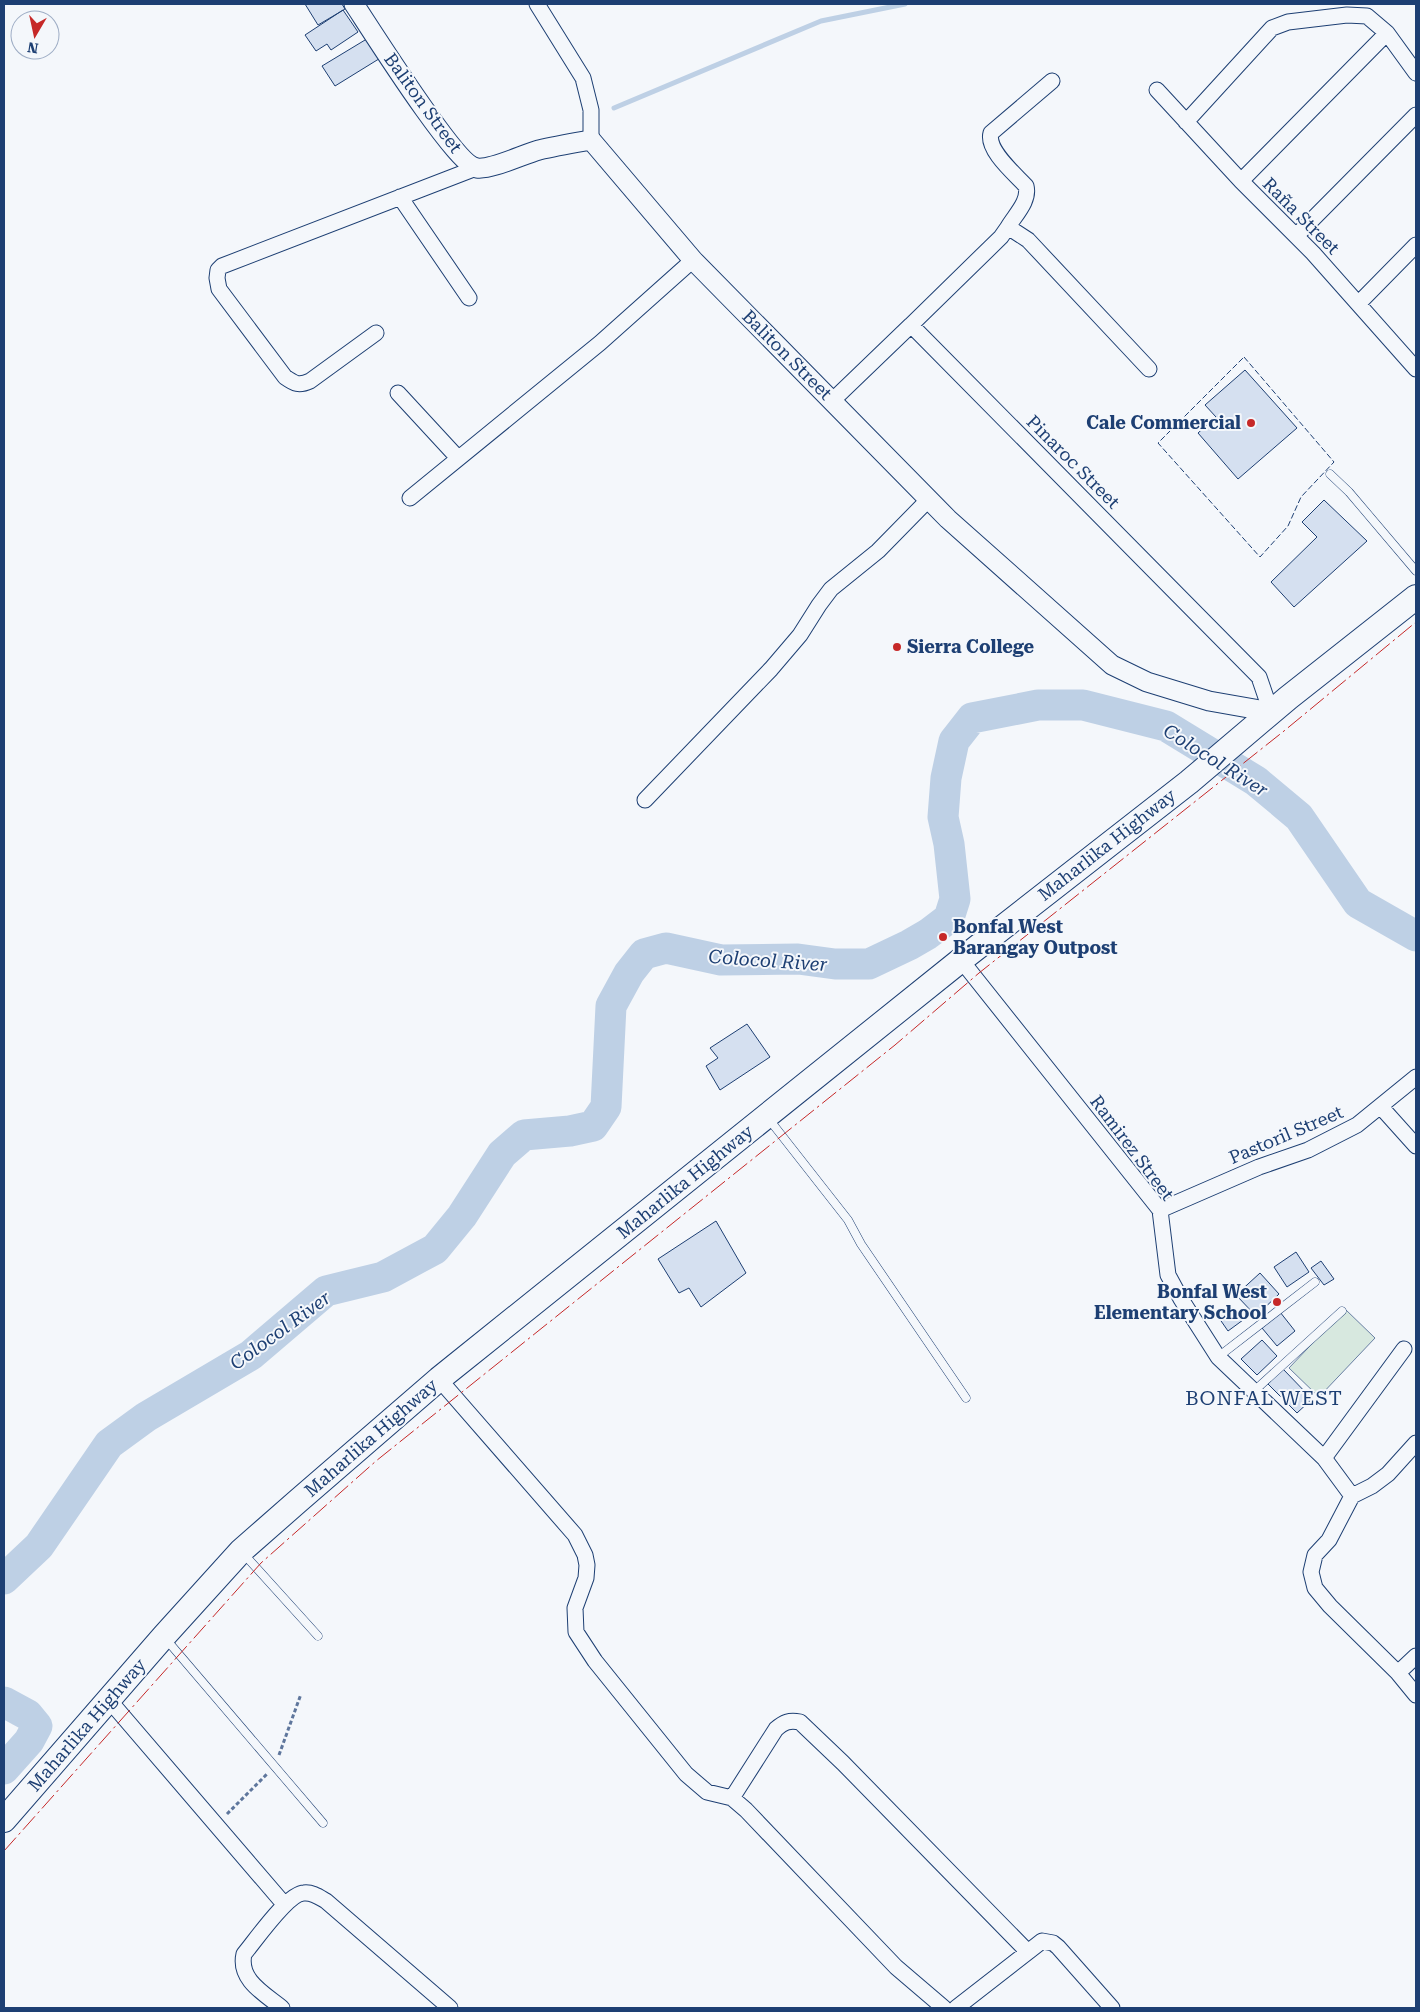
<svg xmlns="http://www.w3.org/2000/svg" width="1420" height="2012" viewBox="0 0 1420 2012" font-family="'Roboto Serif',serif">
<rect width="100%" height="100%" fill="#f4f7fb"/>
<path fill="#d7e8df" stroke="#687fa3" d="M1345,1309L1375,1338L1319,1397L1289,1368Z"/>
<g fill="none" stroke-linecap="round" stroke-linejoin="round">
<path stroke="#bed0e5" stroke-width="5" d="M614,108L821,21L905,4"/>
<path stroke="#bed0e5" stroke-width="31" d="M4,1579L39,1546L109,1444L146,1417L251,1355L326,1291L383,1277L435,1249L462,1216L502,1154L524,1135L570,1131L593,1126L606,1107L611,1006L629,973L644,954L666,948L721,960L798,959L835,964H869L909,945L928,934L949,918L955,899L949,844L943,817L946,778L954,741L972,718L1038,705H1083L1166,726L1256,781L1299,817L1358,903L1416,936
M4,1702L28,1715L37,1726L29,1741L4,1769"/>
</g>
<path fill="#d5e0f0" stroke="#1d3f73" d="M305,4H342L345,9L318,25Z
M343,10L358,32L331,50L327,44L316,51L305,35Z
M370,37L382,57L335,86L322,66Z
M1245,370L1297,428L1238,479L1198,433L1216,417L1205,405Z
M1324,500L1367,541L1294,607L1271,582L1317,537L1302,522Z
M747,1024L770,1057L720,1090L706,1066L718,1058L710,1048Z
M716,1221L746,1273L701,1307L689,1288L679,1293L658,1259Z
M1296,1252L1309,1272L1287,1287L1274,1267Z
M1321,1261L1334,1279L1324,1285L1311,1268Z
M1260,1273L1279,1294L1256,1316L1236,1295Z
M1233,1308L1243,1320L1228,1331L1219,1318Z
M1280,1312L1295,1331L1277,1346L1262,1328Z
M1262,1340L1277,1356L1257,1375L1241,1359Z
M1283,1369L1312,1399L1297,1413L1268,1384Z"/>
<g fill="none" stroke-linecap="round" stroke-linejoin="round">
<defs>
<path id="service" d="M1330,474L1349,492L1416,571
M768,1118L848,1220L861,1244L966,1398
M1218,1357L1315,1282
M1253,1392L1342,1311
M242,1552L318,1636
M165,1638L323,1823"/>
<path id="minor" d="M537,4L583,78L591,110V140
M1157,90L1241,181L1313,253L1416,369
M1186,122L1272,28L1288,22L1347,15L1367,16L1387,33L1416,73
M1241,181L1387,33
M400,197L469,298
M1008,227C1015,215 1030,201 1026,186C1015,174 986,150 991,133L1052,81
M1296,236L1416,115
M1359,303L1416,245
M911,325L1001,237L1008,227L1028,240L1149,369
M376,333L310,381C299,386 295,384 285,377L219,289L217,278L218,270L222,266L476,168
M398,393L458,458
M832,401L911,325L1259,677L1271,712
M410,498L600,343L693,260
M645,800L771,669L800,635L819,605L831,589L878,551L929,499
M961,960L1160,1210L1168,1275L1181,1299L1218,1357L1324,1458L1352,1496L1329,1540L1315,1555L1311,1572L1315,1588L1330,1606L1398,1673L1416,1695
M1381,1107L1416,1146
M1160,1210L1259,1167L1308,1150L1357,1125L1416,1077
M439,1379L575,1535L585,1555L587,1565L586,1578L575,1608L576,1632L595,1661L686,1774L707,1792L732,1798L746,1810L896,1967L944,2008
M1324,1458L1404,1349
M1352,1496L1372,1486L1388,1474L1416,1443
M1398,1673L1416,1656
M109,1700L284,1904
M732,1798L776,1729C784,1722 789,1720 800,1722L843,1763L1027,1951
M282,2008C265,1994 238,1980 244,1954C255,1941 288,1893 304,1893C312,1892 319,1897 326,1901L450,2008
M956,2008L1042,1941L1053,1943L1058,1947L1112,2008"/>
<path id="tertiary" d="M354,4C370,28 456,165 477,168C491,170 524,154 539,150C556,146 574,143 591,140L693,260L948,519L1112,665L1147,682L1209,701L1271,712"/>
<path id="primary" d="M4,1820L164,1636L241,1551L298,1501L439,1379L961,960L1189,782L1288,698L1416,597"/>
</defs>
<use href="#service" stroke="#1d3f73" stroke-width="9"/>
<use href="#minor" stroke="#1d3f73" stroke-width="17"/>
<use href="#tertiary" stroke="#1d3f73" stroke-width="21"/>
<use href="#primary" stroke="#1d3f73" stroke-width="26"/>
<path stroke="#5e769c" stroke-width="3" stroke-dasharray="4 2.5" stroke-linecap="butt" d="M279,1755L301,1694
M227,1814L267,1774"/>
<use href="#service" stroke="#f4f7fb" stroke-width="8"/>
<use href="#minor" stroke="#f4f7fb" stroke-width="15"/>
<use href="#tertiary" stroke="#f4f7fb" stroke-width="19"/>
<use href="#primary" stroke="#f4f7fb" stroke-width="24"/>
<path stroke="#1d3f73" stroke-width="1" stroke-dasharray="6 2.5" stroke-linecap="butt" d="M1244,357L1334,462L1301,497L1288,526L1260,557L1158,443Z"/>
<path stroke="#c62828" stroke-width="1" stroke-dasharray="18 4 2.5 4" stroke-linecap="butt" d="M4,1851L261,1563L376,1461L895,1045L979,973L1284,731L1416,622"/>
</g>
<g fill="#c62828" stroke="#f4f7fb" stroke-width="2">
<circle cx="1251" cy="423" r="5"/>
<circle cx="897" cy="647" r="5"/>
<circle cx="943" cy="937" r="5"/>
<circle cx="1277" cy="1302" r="5"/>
</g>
<g text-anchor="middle" stroke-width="4" stroke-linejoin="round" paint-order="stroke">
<g font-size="18" fill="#1d3f73" stroke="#f4f7fb">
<text transform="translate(423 103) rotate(54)" y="6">Baliton Street</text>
<text transform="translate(1301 216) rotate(45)" y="6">Raña Street</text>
<text transform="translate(787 355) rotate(45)" y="6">Baliton Street</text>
<text transform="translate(1073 462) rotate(45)" y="6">Pinaroc Street</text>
<text transform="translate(1107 845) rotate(-38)" y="6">Maharlika Highway</text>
<text transform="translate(1286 1135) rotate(-23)" y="6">Pastoril Street</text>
<text transform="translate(1132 1148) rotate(53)" y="6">Ramirez Street</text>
<text transform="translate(685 1182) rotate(-39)" y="6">Maharlika Highway</text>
<text transform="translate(371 1438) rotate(-41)" y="6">Maharlika Highway</text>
<text transform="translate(87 1725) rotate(-49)" y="6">Maharlika Highway</text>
</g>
<g font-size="18" font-weight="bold" fill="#1d3f73" stroke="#f4f7fb" text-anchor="end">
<text x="1241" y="429">Cale Commercial</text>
<text x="907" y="653" text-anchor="start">Sierra College</text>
<text x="953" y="933" text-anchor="start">Bonfal West<tspan x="953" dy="21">Barangay Outpost</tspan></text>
<text x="1267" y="1298">Bonfal West<tspan x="1267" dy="21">Elementary School</tspan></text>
</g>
<g font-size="19" font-style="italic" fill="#1d3f73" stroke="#f4f7fb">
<text transform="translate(1216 760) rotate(32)" y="7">Colocol River</text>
<text transform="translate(768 960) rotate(4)" y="7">Colocol River</text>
<text transform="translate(280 1330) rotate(-36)" y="7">Colocol River</text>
</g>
<g font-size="20" letter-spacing="1" fill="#1d3f73" stroke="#f4f7fb">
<text x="1264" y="1405">BONFAL WEST</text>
</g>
</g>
<rect width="1420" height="2012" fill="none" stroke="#1d3f73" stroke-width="10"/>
<g transform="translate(35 35) rotate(189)"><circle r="24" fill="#f4f7fb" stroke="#9eadc5"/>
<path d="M0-4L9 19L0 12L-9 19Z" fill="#c62828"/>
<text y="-8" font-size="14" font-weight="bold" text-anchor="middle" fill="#1d3f73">N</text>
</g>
</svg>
